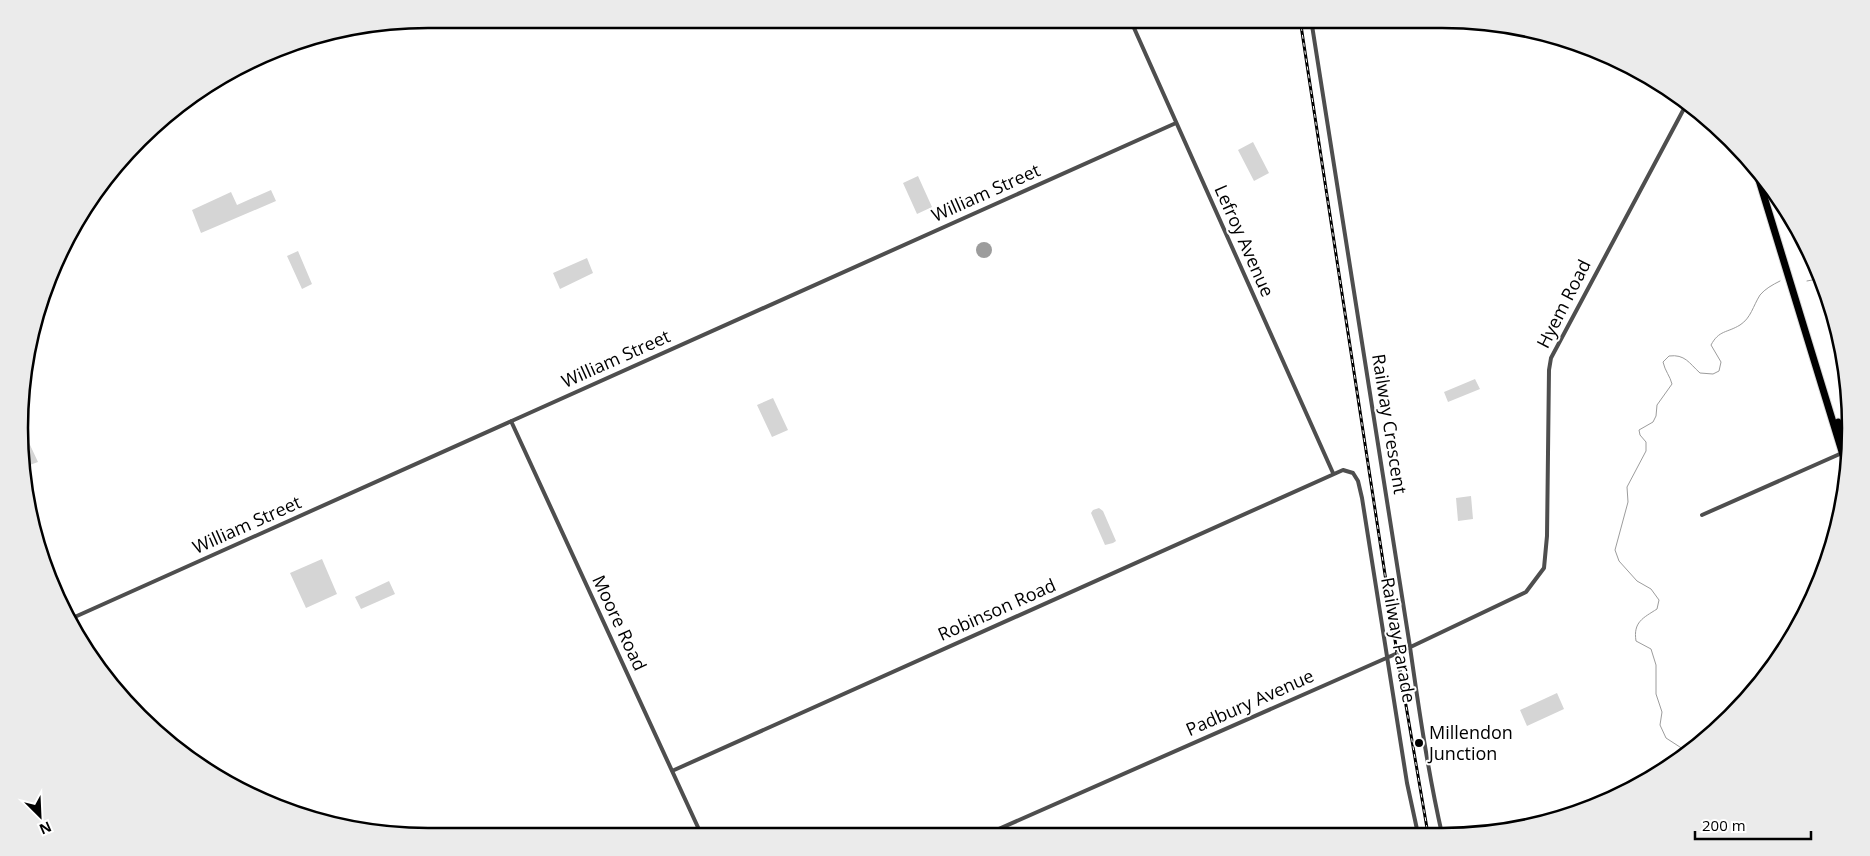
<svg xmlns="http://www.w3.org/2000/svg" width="1870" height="856" viewBox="0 0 1870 856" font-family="'Open Sans',sans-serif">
<rect width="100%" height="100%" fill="#fff"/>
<path fill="#d5d5d5" d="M1253,142L1269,173L1254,181L1238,150Z
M918,176L932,207L917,214L903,183Z
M271,190L276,201L201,233L192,210L231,192L237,205Z
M298,251L312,284L302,289L287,256Z
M587,258L593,273L560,289L553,273Z
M1475,379L1480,389L1448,402L1444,392Z
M773,398L788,430L772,437L757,405Z
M24,432L38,462L27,466L23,458Z
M1471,496L1473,519L1458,521L1456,498Z
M1099,508L1103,511L1116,541L1113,543L1105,545L1091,513L1093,510Z
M322,559L337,594L306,608L290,573Z
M389,581L395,594L361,609L355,597Z
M1557,693L1564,709L1527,726L1520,710Z"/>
<path fill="#9c9c9c" d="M976 250a8 8 0 1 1 16 0a8 8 0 1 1-16 0Z"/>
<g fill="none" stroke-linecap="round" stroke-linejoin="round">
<path stroke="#9c9c9c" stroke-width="1" d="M1807,281L1822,278
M1684,757L1683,749L1666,738L1660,725L1662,712L1656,694V665L1651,649L1636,641C1633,622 1643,618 1657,609L1659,600L1651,589L1637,581L1619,561L1615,550L1628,502L1627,487L1646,451V442L1640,435L1639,430L1653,422L1656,416L1657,405L1672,384C1670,376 1665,371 1663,362L1669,356C1685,354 1689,363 1700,373L1713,374L1719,371L1721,362L1711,345C1719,330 1727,333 1740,325C1751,318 1753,306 1760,295C1765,289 1772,285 1780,281"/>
<defs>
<path id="highway" d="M1755,167L1847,468
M1838,422L1849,455"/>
</defs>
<use href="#highway" stroke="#dbdbdb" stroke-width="9"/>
<path stroke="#4e4e4e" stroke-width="4" d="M1130,19L1333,473
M1311,19L1410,647C1419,710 1428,772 1442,834
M511,421L702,836
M1702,515L1842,453
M68,620L1176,123
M672,771L1343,470L1353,473L1358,481L1362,498L1407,783L1418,834
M985,835L1400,652L1526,592L1544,568L1547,536L1549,370L1551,358L1687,103"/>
<use href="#highway" stroke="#000" stroke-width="7"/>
<defs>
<path id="rail" d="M1300,19L1397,653L1428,834"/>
</defs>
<use href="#rail" stroke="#000" stroke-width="3"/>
<use href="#rail" stroke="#fff" stroke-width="1" stroke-dasharray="4" stroke-linecap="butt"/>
</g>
<circle fill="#000" stroke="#fff" stroke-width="2" cx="1419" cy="743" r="5"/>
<g text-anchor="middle" stroke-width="4" stroke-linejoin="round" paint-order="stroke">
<g font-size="18" fill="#000" stroke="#fff">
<text transform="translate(986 193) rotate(-24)" y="6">William Street</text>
<text transform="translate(1244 241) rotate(66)" y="6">Lefroy Avenue</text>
<text transform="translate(1564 304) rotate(-63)" y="6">Hyem Road</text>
<text transform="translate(616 359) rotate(-24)" y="6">William Street</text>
<text transform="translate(1389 424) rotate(81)" y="6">Railway Crescent</text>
<text transform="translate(247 525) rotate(-24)" y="6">William Street</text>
<text transform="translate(997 610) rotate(-24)" y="6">Robinson Road</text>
<text transform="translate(619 623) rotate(65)" y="6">Moore Road</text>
<text transform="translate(1398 640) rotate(80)" y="6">Railway Parade</text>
<text transform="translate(1250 703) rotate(-24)" y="6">Padbury Avenue</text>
</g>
<g font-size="18" fill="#000" stroke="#fff" text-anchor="start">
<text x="1429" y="739">Millendon<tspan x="1429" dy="21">Junction</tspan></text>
</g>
</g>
<path d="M0 0H1870V856H0ZM428 28H1442A400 400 0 0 1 1842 428V428A400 400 0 0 1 1442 828H428A400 400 0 0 1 28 428V428A400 400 0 0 1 428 28Z" fill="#ebebeb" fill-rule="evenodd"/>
<path fill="none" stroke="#000" stroke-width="2.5" d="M428 28H1442A400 400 0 0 1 1842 428V428A400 400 0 0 1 1442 828H428A400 400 0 0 1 28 428V428A400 400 0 0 1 428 28Z"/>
<g transform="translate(40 816) rotate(156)" stroke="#ffffff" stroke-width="4" paint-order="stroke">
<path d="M0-4L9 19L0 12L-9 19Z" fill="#000000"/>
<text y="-8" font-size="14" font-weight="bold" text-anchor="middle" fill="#000000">N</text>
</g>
<path d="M1695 831v8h116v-8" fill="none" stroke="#000000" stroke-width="2.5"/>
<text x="1702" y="831" font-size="15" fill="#000000" stroke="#ffffff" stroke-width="4" paint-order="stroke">200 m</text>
</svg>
